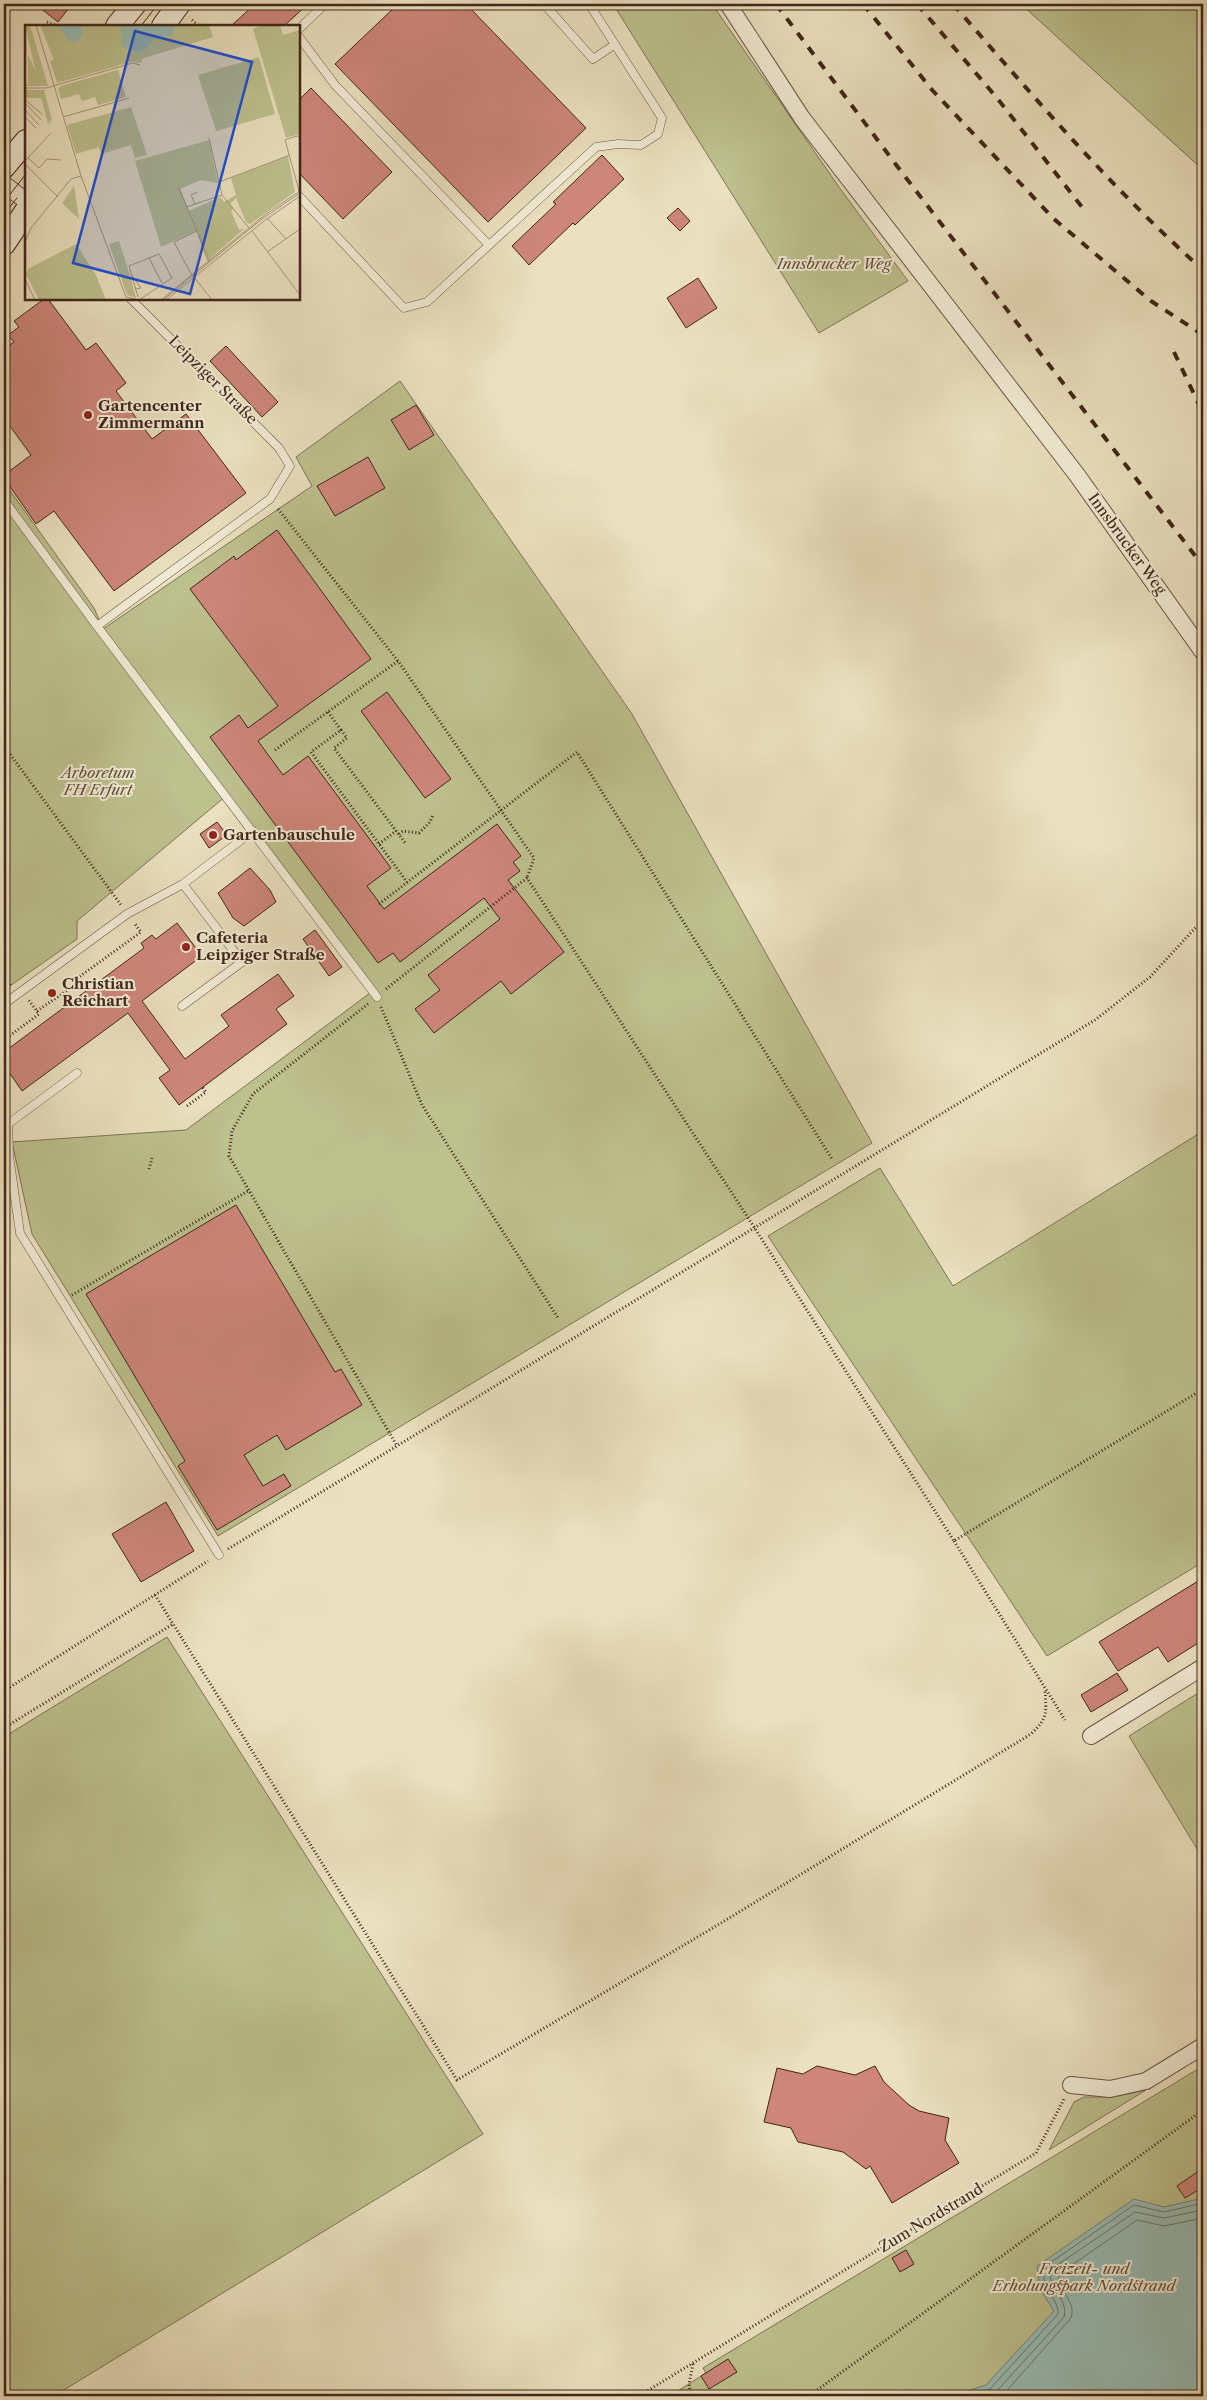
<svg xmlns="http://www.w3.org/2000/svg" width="1207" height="2400" viewBox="0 0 1207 2400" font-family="'Libre Caslon Text',serif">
<rect width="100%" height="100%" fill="#ebe1c0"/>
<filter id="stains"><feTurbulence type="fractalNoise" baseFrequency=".004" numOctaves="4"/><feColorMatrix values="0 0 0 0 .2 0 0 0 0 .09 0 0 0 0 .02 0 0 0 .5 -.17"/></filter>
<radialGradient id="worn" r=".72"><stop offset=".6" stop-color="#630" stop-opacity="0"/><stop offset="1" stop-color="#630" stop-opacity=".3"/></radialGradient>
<path fill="#bdc18e" stroke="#7e7454" d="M613,4H712L839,187L908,281L819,333Z
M1021,4H1203V170Z
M400,381L632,714L872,1143L218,1536L32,1234L12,1142L186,1130L370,993L226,796L77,921V939L4,990V482L94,608L103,629L312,486L296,457Z
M1203,1131V1562L1047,1656L768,1236L880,1168L953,1286Z
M167,1637L483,2134L54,2396H4V1737Z
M1203,1690V1859L1129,1736Z
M1203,2066V2396H670L706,2373L703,2368Z
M1146,2090L1049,2150L1074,2102L1084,2097H1113Z"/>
<path fill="#99bdb6" stroke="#758177" d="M1203,2198V2396H951L986,2385L1054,2311L1040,2289L1037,2266L1134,2199L1164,2207Z"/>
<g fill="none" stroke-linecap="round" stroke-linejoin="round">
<path stroke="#6c7268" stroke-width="1" d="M968,2396L990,2389L1058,2314C1060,2301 1040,2288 1044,2267L1134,2205L1164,2212L1203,2203
M989,2396L995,2393L1064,2317C1069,2300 1048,2288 1050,2270L1135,2212L1164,2218L1203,2210
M1002,2396L1071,2318C1077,2300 1056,2291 1059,2274L1137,2220L1164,2226L1203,2218"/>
</g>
<path fill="#ce867b" stroke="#402619" d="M35,4H72L58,22Z
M255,4H308L284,26H231Z
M398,4H466L586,128L488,222L335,64Z
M311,88L392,172L343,219L299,173V100Z
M602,155L624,179L575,225L573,223L529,265L512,246L556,204L553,202Z
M678,208L690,221L680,231L667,218Z
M698,278L717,308L686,328L667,298Z
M44,299H48L86,350L96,343L126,383L116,391L152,439L186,414L246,493L114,591L54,511L36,524L4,478V475L31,455L4,418V349L14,342L8,335L19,327L14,321Z
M226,346L278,402L262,417L210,361Z
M416,405L434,435L409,450L391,420Z
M368,457L385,488L335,516L317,486Z
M277,530L371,659L258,741L283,775L308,756L391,868L367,886L384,909L497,824L521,856L513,862L520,871L508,880L564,952L511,994L501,981L434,1033L415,1009L440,990L428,975L500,919L484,898L400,962L393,953L378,963L210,737L239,715L248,728L278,706L190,589L234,556L236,560Z
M387,692L451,779L425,798L361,711Z
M217,822L227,835L209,848L200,834Z
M250,868L270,890L276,902L244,926L233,918L218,893Z
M177,923L202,956L142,1001L185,1059L229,1026L221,1015L278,974L294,996L276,1009L287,1024L179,1105L159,1078L170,1070L128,1013L22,1091L4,1065V1052L144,948L141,943L152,935L156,939Z
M315,930L342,967L329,976L303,939Z
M236,1205L335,1372L341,1369L362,1405L286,1450L277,1435L244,1455L263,1486L284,1474L291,1486L217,1530L178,1466L185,1461L86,1294Z
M166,1502L194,1551L141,1582L112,1534Z
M1203,1578V1640L1168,1662L1158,1647L1118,1671L1099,1642Z
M1117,1673L1128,1690L1091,1712L1081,1695Z
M817,2066L855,2075L875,2066L884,2082L909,2105L919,2111L949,2118L945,2140L959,2163L892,2203L870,2166L866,2169L843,2152L798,2142L791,2128L764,2122L777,2068L803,2074Z
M1203,2168V2187L1185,2198L1177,2186Z
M906,2250L914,2264L900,2272L892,2258Z
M728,2359L737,2372L709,2389L701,2376Z"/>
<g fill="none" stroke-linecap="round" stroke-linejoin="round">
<defs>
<path id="service" d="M544,4L593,59L614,45
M299,29L325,4
M299,37L335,85L488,244
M299,196L404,308L427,302L596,147L618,144L641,145L658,134L662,118L589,4
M4,500L97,626L270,499L290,466L279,448L131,299
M97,626L377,997
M4,1004L127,914L183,884
M182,1006L242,962L183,884L253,831
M4,1118L8,1124L9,1155L20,1233L219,1555
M8,1124L77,1073"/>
<path id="minor" d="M728,4L802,118L1077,475L1203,652
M4,184L26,201
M1091,1736L1203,1667
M1071,2085L1110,2089L1146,2081L1203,2046"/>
<path id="secondary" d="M117,26L135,4
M163,26L179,4
M4,167L26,141
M4,244L26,211"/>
</defs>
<use href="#service" stroke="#6b5543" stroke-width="9"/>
<use href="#minor" stroke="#6b5543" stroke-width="18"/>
<use href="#secondary" stroke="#402619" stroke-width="24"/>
<path stroke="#402619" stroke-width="3" stroke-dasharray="1 2.5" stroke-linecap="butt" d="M192,20L199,26
M47,22L57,26
M278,509L398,661L534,858L527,878
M328,712L341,730L311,752L407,882
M341,730L347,738L334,748L406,844
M4,746L121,905
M275,750L398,661
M399,834L403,831L419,833L430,822L433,815
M379,844L396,831
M379,904L577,752L832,1159
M4,976L11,986
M386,989L527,878L754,1227L954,1541L1203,1389
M368,1004L253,1094L232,1131L229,1156L397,1446
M381,1007L422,1105L558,1318
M37,1011L75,985L79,977L141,932L135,924
M4,1040L39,1014L28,999
M187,1106L206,1092L202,1087
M149,1169L152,1158
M72,1295L248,1191
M954,1541L1065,1720
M228,1549L1095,1020L1150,977L1197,926L1203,922
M155,1595L457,2080L721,1923L1031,1734C1049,1717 1046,1712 1045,1689
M4,1691L208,1561
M4,1728L173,1624
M639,2396L1036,2153L1064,2099
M691,2396L689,2384L693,2364
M809,2396L1203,2110"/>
<use href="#service" stroke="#f2ecd6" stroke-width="8"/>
<use href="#minor" stroke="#f2ecd6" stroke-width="16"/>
<use href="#secondary" stroke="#f2ecd6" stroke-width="22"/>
<path stroke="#402619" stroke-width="1" d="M141,26L158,4
M4,202L26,174
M4,214L17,198"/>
<path stroke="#402619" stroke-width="4" stroke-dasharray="9 9" stroke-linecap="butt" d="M776,4L897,166L1203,566
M863,4L933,91L1054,219L1151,301L1203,335
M917,4L997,98L1082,207
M953,4C1033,96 1112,189 1203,270
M1174,352L1203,413"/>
</g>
<g fill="#8f2418" stroke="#f2ecd6" stroke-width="2">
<circle cx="88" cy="415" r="5"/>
<circle cx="213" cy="835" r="5"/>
<circle cx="186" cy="947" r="5"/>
<circle cx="52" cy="993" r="5"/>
</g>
<g text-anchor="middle" stroke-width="4" stroke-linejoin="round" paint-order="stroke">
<g font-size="15" font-style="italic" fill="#5f4d36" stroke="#f2ecd6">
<text x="834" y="269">Innsbrucker Weg</text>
<text x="98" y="778">Arboretum<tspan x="98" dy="17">FH Erfurt</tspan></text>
<text x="1084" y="2274">Freizeit- und<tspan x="1084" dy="17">Erholungspark Nordstrand</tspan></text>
</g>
<g font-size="15" fill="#402619" stroke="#f2ecd6">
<text transform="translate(213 380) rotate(45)" y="5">Leipziger Straße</text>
<text transform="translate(1127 544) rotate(54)" y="5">Innsbrucker Weg</text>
<text transform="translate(931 2218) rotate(-31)" y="5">Zum Nordstrand</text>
</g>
<g font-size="15" font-weight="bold" fill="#402619" stroke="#f2ecd6" text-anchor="start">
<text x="98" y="411">Gartencenter<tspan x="98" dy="17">Zimmermann</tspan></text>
<text x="223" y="840">Gartenbauschule</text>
<text x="196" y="943">Cafeteria<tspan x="196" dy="17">Leipziger Straße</tspan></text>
<text x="62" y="989">Christian<tspan x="62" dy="17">Reichart</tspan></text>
</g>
</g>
<g transform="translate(25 25)">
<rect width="275" height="275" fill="#ebe1c0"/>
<path d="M0,0H5L23,61H0L3,58V30L11,47ZM15,0H184L188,12L119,33L115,38L108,37L117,34L32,58L25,36L29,35ZM237,0H255L258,10L275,5V109L261,113L228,4ZM234,32L250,89L191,106L173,50ZM93,45L101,72L73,80L70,72L57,76L54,69L36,74L33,64L36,61ZM0,65H19L27,95L23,99L16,73H0ZM106,82L122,130L110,133L106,120L76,129L74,122L51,129L42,100ZM184,115L193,158L176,155L155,164L164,186L195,172L199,177L211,170L206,153L263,131L270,167L225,199L221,197L211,173L205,179L209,184L206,186L214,205L220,203L182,236L171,206L136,222L110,136ZM49,161L54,194L37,178ZM94,216L106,254L111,273L102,270L84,219ZM51,219L71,250L81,275H14L1,249L3,244Z" fill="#bdc18e"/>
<path d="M32,0H56L58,10L51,17L44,16ZM96,0H149V4L148,10L131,13L123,18V23L112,27L97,22Z" fill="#99bdb6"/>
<path fill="none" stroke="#a7967d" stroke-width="1" d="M11,0L56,151L101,272L114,275M0,63H21L108,38L115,40M0,75L18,90M0,78L16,95M0,85L14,100M0,92L11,103M38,92L104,73M184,113L197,170L224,203M275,113L272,111L260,115L275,169M3,133L14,143L22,134L36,135M0,136L26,108M0,139L33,172M194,157L265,130M154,163L172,206M170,179L197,170M162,182L170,179L166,170L173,167M242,193L261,214M227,206L275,270M0,217L6,203L46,154L56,151M242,227L275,204M124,233L137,258M184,236L172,206L149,217L165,247L187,275M106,249L116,263L111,264M0,254L10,275M113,272L104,241L134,229L147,253L114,275M136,275L241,189L275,166M138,275L237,194L275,168M141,275L239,196L275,171"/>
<path fill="#1d4ed8" fill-opacity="0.15" stroke="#1d4ed8" stroke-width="2.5" d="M110,6L227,37L165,269L48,238Z"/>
<rect width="275" height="275" fill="none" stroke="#402619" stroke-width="2.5"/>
</g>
<rect width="1207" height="2400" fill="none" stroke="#ebe1c0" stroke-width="20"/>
<rect x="5" y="5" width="1197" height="2390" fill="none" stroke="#402619" stroke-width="2.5"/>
<rect x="10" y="10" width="1187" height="2380" fill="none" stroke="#402619"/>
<rect width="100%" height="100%" filter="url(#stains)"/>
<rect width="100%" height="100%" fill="url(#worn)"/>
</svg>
